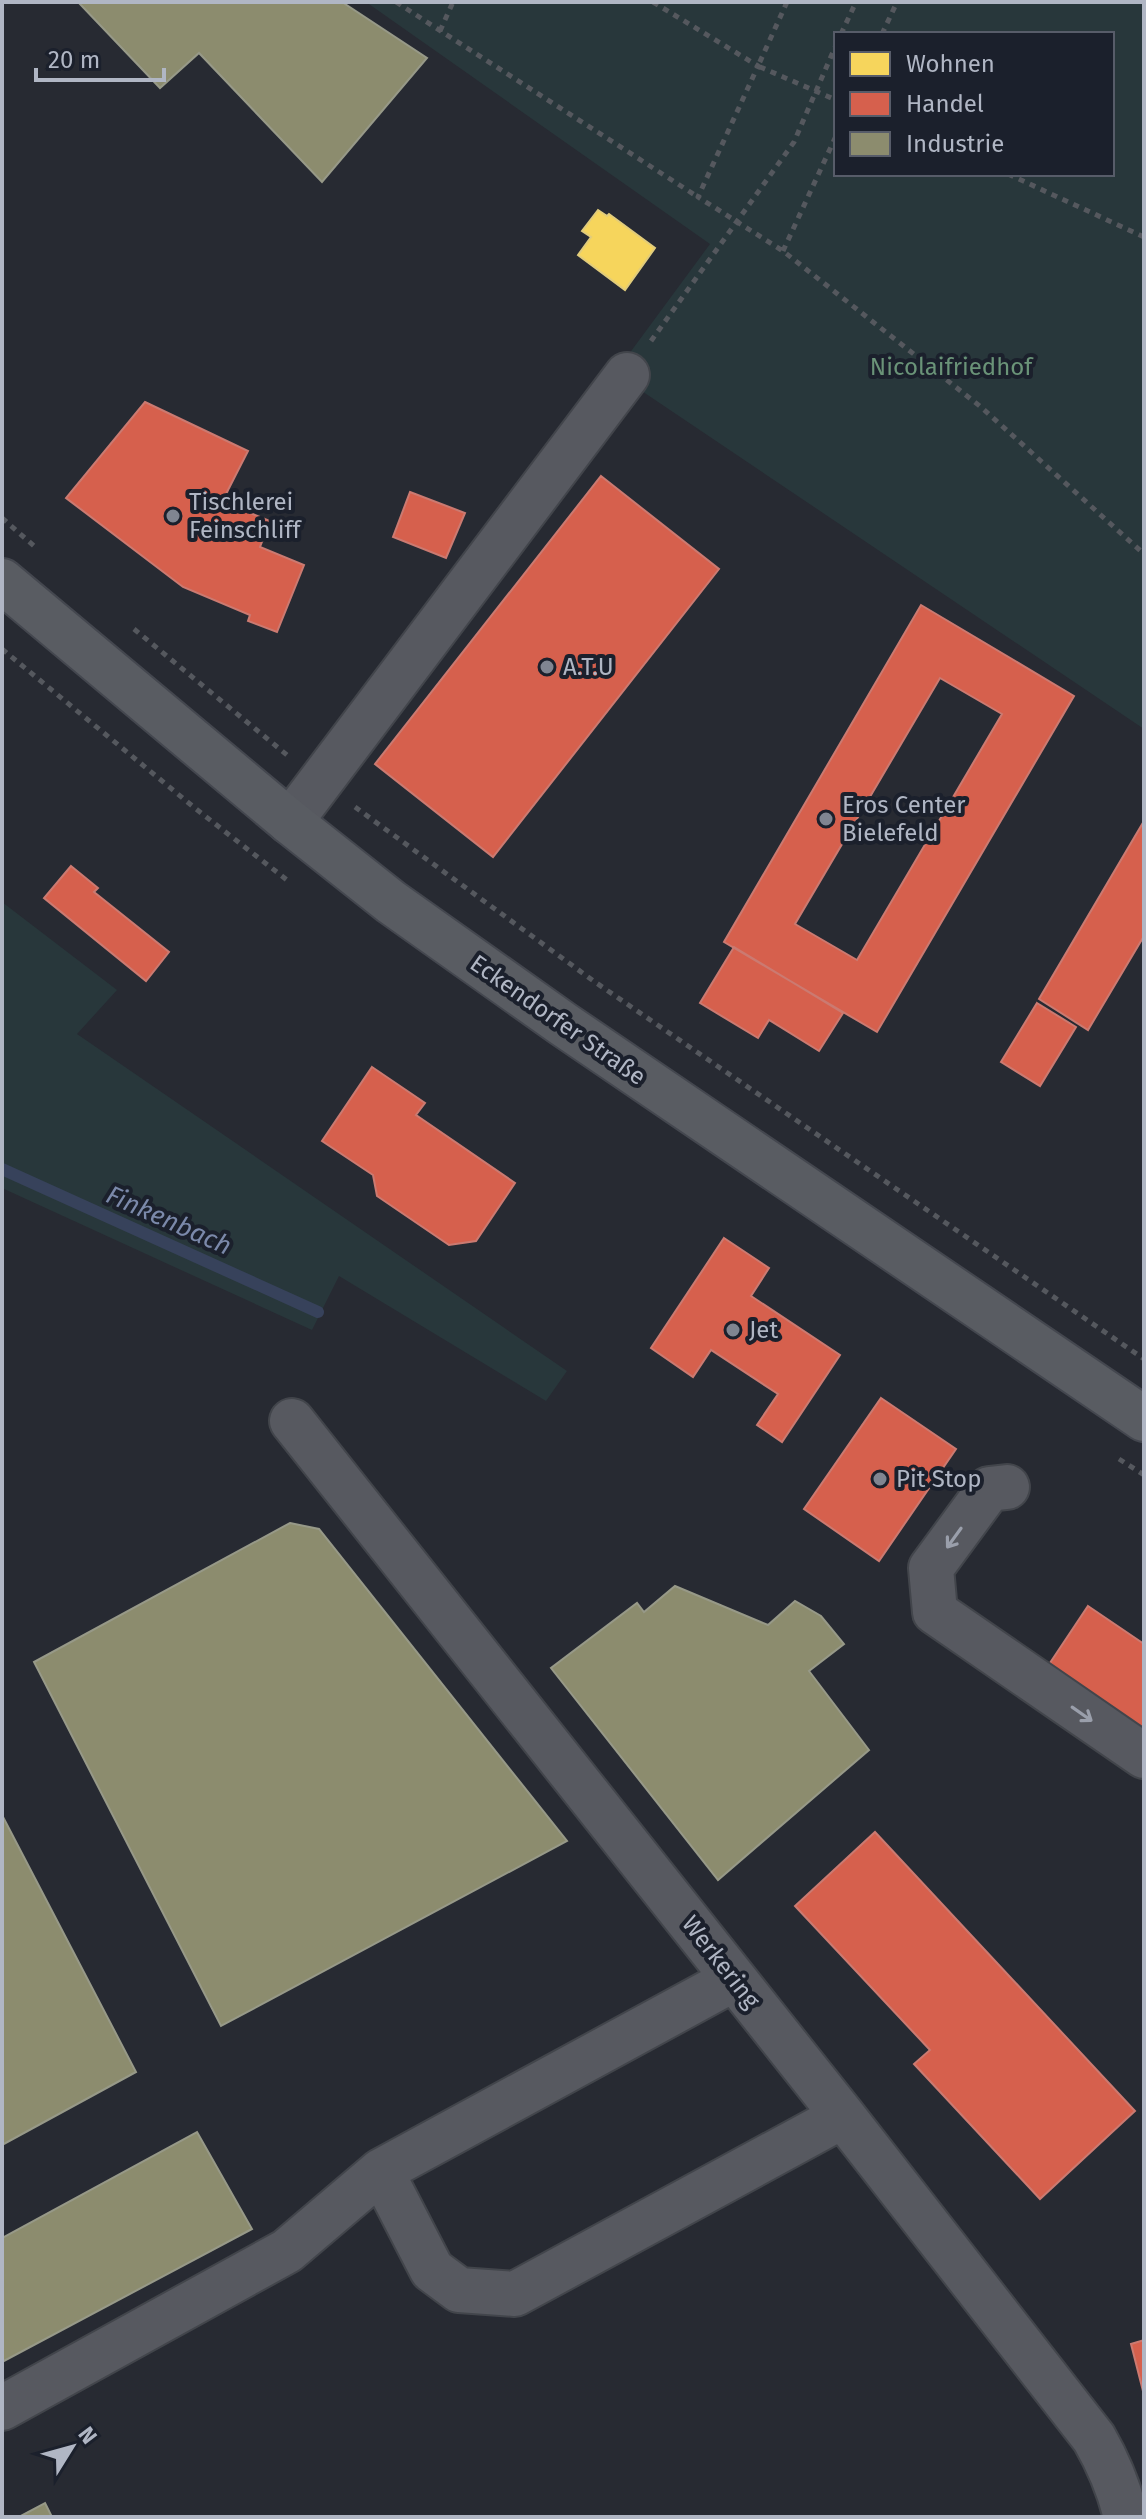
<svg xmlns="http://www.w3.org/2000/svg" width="1146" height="2519" viewBox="0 0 1146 2519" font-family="'Fira Sans',sans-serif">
<rect width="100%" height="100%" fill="#272a32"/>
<path fill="#28373b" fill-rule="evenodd" d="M366,2H1144V729L615,373L710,244ZM836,34H1112V174H836Z
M2,902L117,990L77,1034L567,1371L546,1401L339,1276L312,1330L2,1188Z"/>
<path fill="#f6d55c" stroke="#e1cc7b" stroke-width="2" d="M598,210L607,216L609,214L655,248L625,290L578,255L591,237L582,231Z"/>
<path fill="#d6604d" stroke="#cb7a71" stroke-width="2" fill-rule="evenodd" d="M145,402L248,451L225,496L245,505L243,510L270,521L260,547L304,565L277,632L248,621L250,615L183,587L66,498Z
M601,476L719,569L493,857L375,764Z
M410,492L465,513L446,558L393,537Z
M921,605L1074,696L877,1032L724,942ZM940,678L1002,714L857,960L795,924Z
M1144,821V936L1088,1030L1039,999Z
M71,866L98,888L94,892L169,952L146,981L44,898Z
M734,947L843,1013L819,1051L769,1020L758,1038L700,1003Z
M1037,1003L1076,1027L1040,1086L1001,1062Z
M372,1067L425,1103L416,1115L515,1183L476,1241L449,1245L377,1196L373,1175L322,1141Z
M724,1238L769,1268L751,1296L840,1355L782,1442L757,1425L778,1394L711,1350L693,1377L651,1348Z
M881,1398L956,1449L879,1561L804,1509Z
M1088,1606L1144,1644V1738L1044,1672Z
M875,1832L1135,2111L1040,2199L914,2064L930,2050L795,1906Z
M1144,2340V2395L1131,2344Z"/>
<path fill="#8c8c6e" stroke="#979988" stroke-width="2" d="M78,2H342L427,58L322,182L199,53L160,88Z
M290,1523L319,1529L567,1841L221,2026L34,1662Z
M675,1586L768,1625L795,1601L821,1616L844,1644L809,1671L869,1750L718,1880L551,1668L637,1603L644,1612Z
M2,1815L136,2072L2,2145Z
M197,2132L252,2229L2,2362V2238Z
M45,2503L52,2517H19Z"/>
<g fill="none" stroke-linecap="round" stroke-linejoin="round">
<path stroke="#37425b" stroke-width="12" d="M2,1169L318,1312"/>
<defs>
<path id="minor" d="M290,822L627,375
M292,1421L843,2116L1094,2438C1109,2464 1119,2488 1126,2517
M1007,1487L989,1489L931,1568L935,1612L1144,1756
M381,2171L734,1979
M2,2408L287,2251L381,2171L432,2270L459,2290L515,2294L843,2116"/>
<path id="major" d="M2,581L290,822L391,902L563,1024L1144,1419"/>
</defs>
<use href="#minor" stroke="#42454b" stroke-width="48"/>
<use href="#major" stroke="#44474f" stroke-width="48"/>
<path stroke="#55585e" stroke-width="5" stroke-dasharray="6 6" stroke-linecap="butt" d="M396,2L698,197
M653,2L758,66L698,197L783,251L981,407L1144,554
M787,2L758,66L836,100
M440,31L453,2
M841,34L856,2
M882,34L897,2
M1008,174L1144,237
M783,251L836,136
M651,341L794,142L836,45
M2,518L34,546
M134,629L287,755
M2,649L196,809L287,880
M355,807L595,982L1144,1359
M1119,1459L1144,1475"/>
<use href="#minor" stroke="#575960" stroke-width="44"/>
<use href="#major" stroke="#595c62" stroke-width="44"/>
</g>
<defs><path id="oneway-shaft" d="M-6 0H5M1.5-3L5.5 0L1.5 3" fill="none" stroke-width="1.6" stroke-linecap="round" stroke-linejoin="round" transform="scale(2)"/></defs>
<g stroke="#9a9fab">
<use href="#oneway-shaft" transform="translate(954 1538) rotate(126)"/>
<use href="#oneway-shaft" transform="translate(1082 1714) rotate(35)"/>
</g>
<g fill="#808591" stroke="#1b202c" stroke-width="3">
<circle cx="173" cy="516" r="8"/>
<circle cx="547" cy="667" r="8"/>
<circle cx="826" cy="819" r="8"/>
<circle cx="733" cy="1330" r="8"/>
<circle cx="880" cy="1479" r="8"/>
</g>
<g text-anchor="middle" stroke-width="8" stroke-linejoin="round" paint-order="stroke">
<g font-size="24" fill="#6a9378" stroke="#1b202c">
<text x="951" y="375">Nicolaifriedhof</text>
</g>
<g font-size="24" fill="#b0b6c4" stroke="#1b202c" text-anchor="start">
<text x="189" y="510">Tischlerei<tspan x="189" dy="28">Feinschliff</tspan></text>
<text x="563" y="675">A.T.U</text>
<text x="842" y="813">Eros Center<tspan x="842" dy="28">Bielefeld</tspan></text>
<text x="749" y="1338">Jet</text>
<text x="896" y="1487">Pit Stop</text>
</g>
<g font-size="24" fill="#b0b6c4" stroke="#1b202c">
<text transform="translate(558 1020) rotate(35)" y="8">Eckendorfer Straße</text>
<text transform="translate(721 1962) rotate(52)" y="8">Werkering</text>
</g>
<g font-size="26" font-style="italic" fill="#7b89aa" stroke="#1b202c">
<text transform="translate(169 1220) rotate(24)" y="9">Finkenbach</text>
</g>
</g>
<rect width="1146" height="2519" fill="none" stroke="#b0b6c4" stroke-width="8"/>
<rect x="834" y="32" width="280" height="144" fill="#1b202c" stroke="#575c69" stroke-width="2"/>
<rect x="850" y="52" width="40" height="24" fill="#f6d55c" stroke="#575c69" stroke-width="2"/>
<text x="906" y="72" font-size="24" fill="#b0b6c4">Wohnen</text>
<rect x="850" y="92" width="40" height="24" fill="#d6604d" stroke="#575c69" stroke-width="2"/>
<text x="906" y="112" font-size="24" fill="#b0b6c4">Handel</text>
<rect x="850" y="132" width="40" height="24" fill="#8c8c6e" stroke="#575c69" stroke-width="2"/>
<text x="906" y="152" font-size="24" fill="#b0b6c4">Industrie</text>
<g transform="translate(72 2447) rotate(53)" stroke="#1b202c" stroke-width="6" paint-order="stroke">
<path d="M0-6L14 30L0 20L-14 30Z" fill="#b0b6c4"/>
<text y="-12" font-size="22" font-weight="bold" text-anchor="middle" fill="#b0b6c4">N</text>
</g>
<path d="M36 68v12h128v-12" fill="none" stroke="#b0b6c4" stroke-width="4"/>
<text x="48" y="68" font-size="24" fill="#b0b6c4" stroke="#1b202c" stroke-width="6" paint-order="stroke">20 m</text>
</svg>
